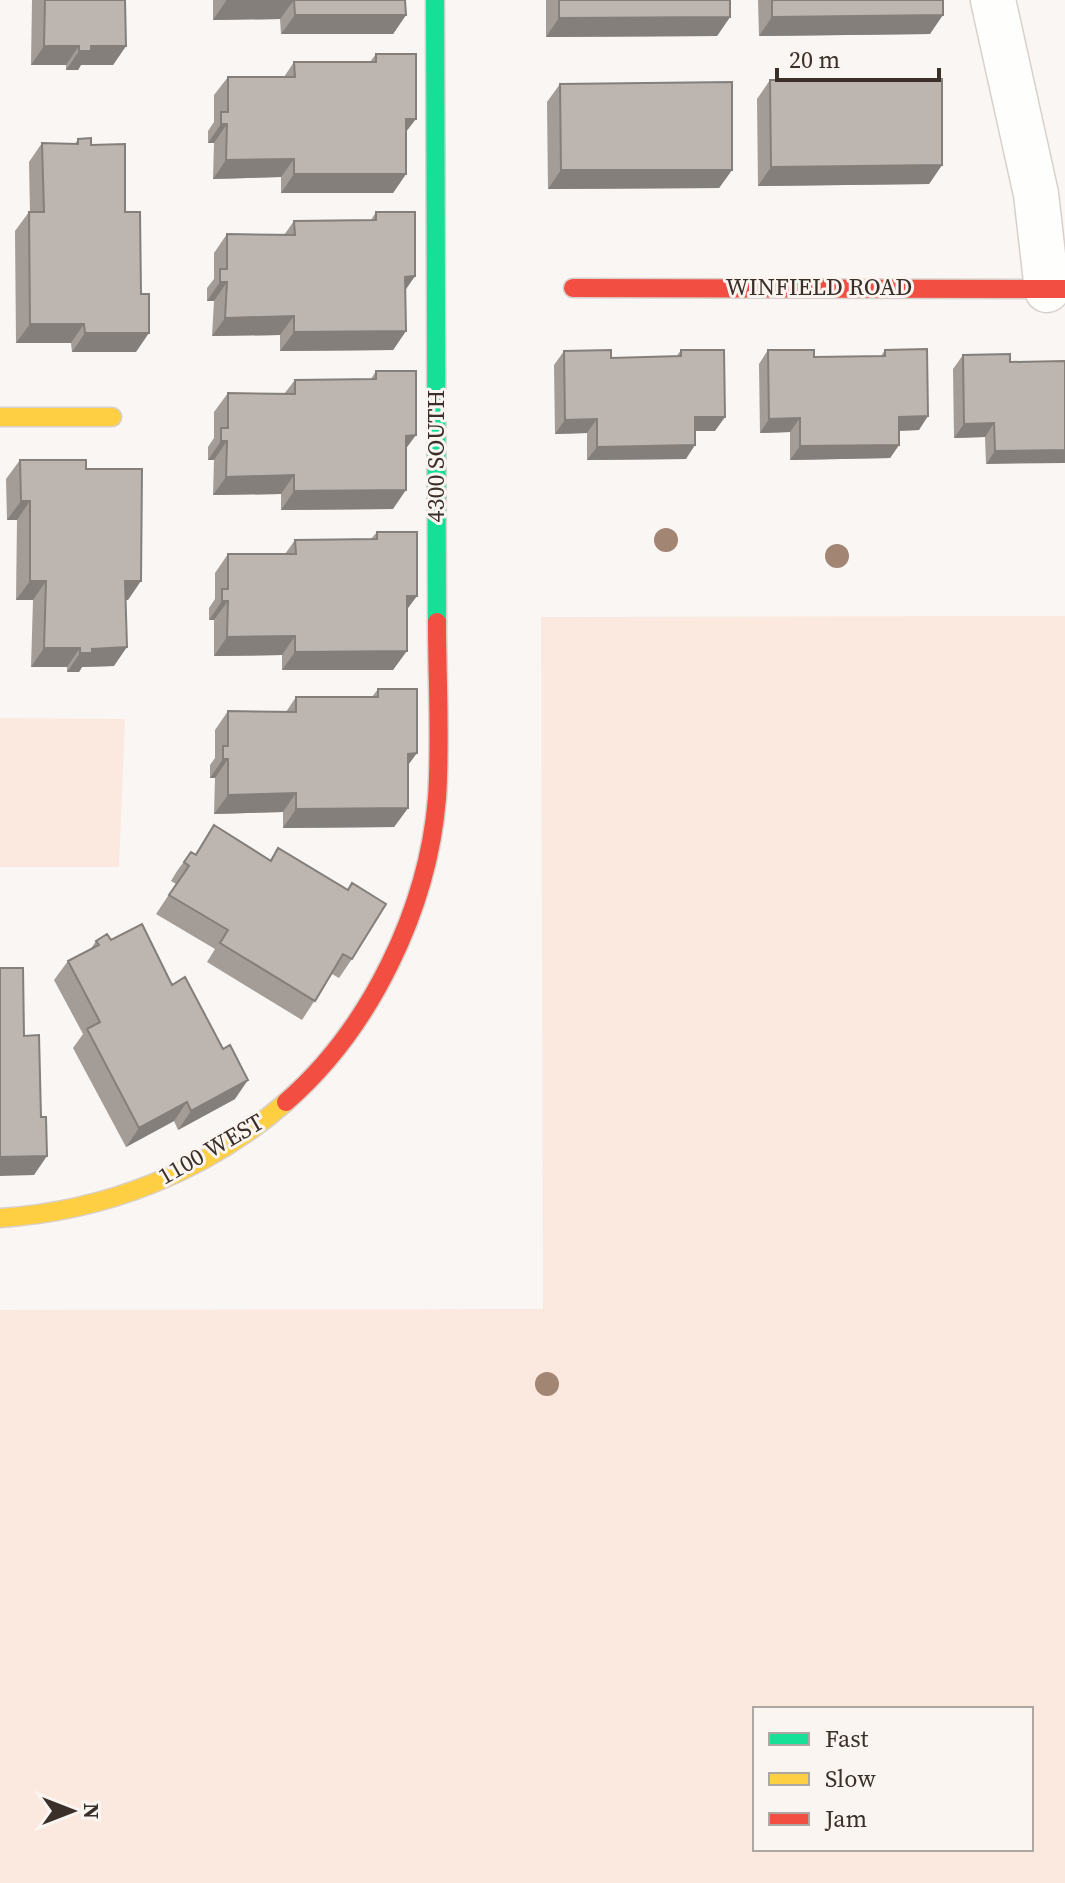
<svg xmlns="http://www.w3.org/2000/svg" width="1065" height="1883" viewBox="0 0 1065 1883" font-family="'Source Serif 4',serif">
<rect width="100%" height="100%" fill="#f9f6f3"/>
<path fill="#fbe9e0" fill-rule="evenodd" d="M1065,616V1883H0V1310L543,1309L541,617ZM755,1709H1031V1849H755Z
M0,718L125,719L119,867H0Z"/>
<g fill="none" stroke-linecap="round" stroke-linejoin="round">
<defs>
<path id="street" d="M993,0L1036,194L1047,290"/>
<path id="fast" d="M435,0L437,622"/>
<path id="slow" d="M0,417H112
M0,1218C105,1211 206,1172 286,1102"/>
<path id="jam" d="M573,288L1065,289
M286,1102C370,1029 428,909 437,798C441,740 437,680 437,622"/>
</defs>
<use href="#street" stroke="#d8d0cc" stroke-width="47"/>
<use href="#fast" stroke="#d8d0cc" stroke-width="21"/>
<use href="#slow" stroke="#d8d0cc" stroke-width="21"/>
<use href="#jam" stroke="#d8d0cc" stroke-width="21"/>
<use href="#street" stroke="#fefefd" stroke-width="44"/>
<use href="#fast" stroke="#16e098" stroke-width="18"/>
<use href="#slow" stroke="#ffcf43" stroke-width="18"/>
<use href="#jam" stroke="#f24e42" stroke-width="18"/>
</g>
<g fill="#a28573">
<circle cx="666" cy="540" r="12"/>
<circle cx="837" cy="556" r="12"/>
<circle cx="547" cy="1384" r="12"/>
</g>
<path fill="#a39c97" d="M32,0H125L126,46L113,65H81L78,70H66V65H31Z
M213,0H405L406,15L393,34H281L280,19L213,20Z
M546,0H730V17L717,36L546,37Z
M758,0H943L930,34L759,36Z
M376,54L406,133V174L393,193H281V177L213,179L214,143H208V131L214,122V95L228,77H284L294,62H370Z
M770,80L942,165L929,184L758,186L757,99Z
M560,84L732,170L719,188L548,189L547,102Z
M78,139L91,145L125,212L136,352H72L71,343H16L15,231L29,212H30L29,162L42,143L75,144Z
M376,212L415,276L405,290L406,331L393,350L280,351V335L212,336L214,301H207V288L214,279V253L227,234L284,235L294,221L371,220Z
M681,350L715,431H695L686,459L587,460V433L555,434L554,365L564,351L611,358L676,357Z
M768,350L814,357L881,356L885,350L919,430L899,431V445L890,458L790,460V432L760,433L759,364Z
M963,355L1010,362L1065,361L986,464L985,437L954,438L953,369Z
M376,371L406,450L393,509L281,510V494L213,495L214,460H208V447L214,438V412L228,393L284,394L295,380L371,379Z
M20,460L86,469L128,600H126L114,666L82,667L79,672H67V667H31L33,600H16L17,520H7L6,479Z
M377,532L407,611L393,670H282V655L214,656V620H209V608L215,599V573L228,554H285L295,540L371,539Z
M378,689L408,766V808L394,827L283,828V812L214,814L215,778H210V765L215,758V730L228,711L286,712L296,697H372Z
M214,825L270,860L278,848L352,959L339,978L332,974L302,1020L207,962L215,949L156,914L176,884L171,881L177,871L191,852L195,854Z
M111,940L172,985L235,1099L178,1130L174,1121L126,1147L73,1048L83,1034L54,980L68,961L90,950L96,941Z"/>
<path fill="#847f7b" d="M294,0L280,19L213,20L226,1Z
M295,15H406L393,34H281Z
M943,15L930,34L759,36L772,17Z
M730,17L717,36L546,37L559,18Z
M44,46H79L66,65H31Z
M91,46H126L113,65H81L78,70H66L79,51Z
M406,119H416L402,137Z
M221,124H227L214,143H208Z
M294,159L281,177L213,179L226,160Z
M942,165L929,184L758,186L771,167Z
M561,170H732L719,188L548,189Z
M294,174H406L393,193H281Z
M415,276L402,295L405,277Z
M220,282H227L214,301H207Z
M294,316L280,335L212,336L225,318Z
M30,324H84L71,343H16Z
M406,331L393,350L280,351L294,332Z
M85,333H149L136,352H72Z
M928,416L919,430L889,431L899,417Z
M695,417H725L715,431H686Z
M800,418L790,432L760,433L769,419Z
M597,419L587,433L555,434L565,420Z
M994,423L985,437L954,438L964,424Z
M416,435L402,454L406,436Z
M221,441H227L214,460H208Z
M695,445L686,459L587,460L597,447Z
M899,445L890,458L790,460L800,446Z
M1065,450V463L986,464L995,451Z
M294,475L281,494L213,495L226,477Z
M406,490L393,509L281,510L294,491Z
M21,501H30L17,520H7Z
M30,581H46L33,600H16Z
M125,581H141L128,600H112Z
M407,596H417L403,615Z
M222,601H228L214,620H209Z
M295,636L282,655L214,656L227,637Z
M127,647L114,666L82,667L79,672H67L80,653L92,649Z
M44,648H80L67,667H31Z
M407,651L393,670H282L295,652Z
M417,753L403,772L408,754Z
M223,759H228L215,778H210Z
M296,793L283,812L214,814L228,795Z
M408,808L394,827L283,828L296,809Z
M248,1080L235,1099L178,1130L191,1111Z
M187,1102L174,1121L126,1147L139,1128Z
M47,1156L34,1175L0,1176V1157Z"/>
<path fill="#bdb5b0" stroke="#847f7b" stroke-width="2" d="M45,0H125L126,46H91V51H79V46H44Z
M226,0H405L406,15H295L294,0Z
M559,0H730V17L559,18Z
M772,0H943V15L772,17Z
M376,54H416V119H406V174H294V159L226,160L227,124H221V112H228V77H295L294,62H376Z
M942,79V165L771,167L770,80Z
M732,82V170H561L560,84Z
M91,138V145L125,144V212H140L141,294H149V333H85L84,324H30L29,212H44L42,143L78,144V139Z
M376,212H415V276L405,277L406,331L294,332V316L225,318L227,282H220V269H227V234L295,235L294,221L376,220Z
M927,349L928,416L899,417V445L800,446V418L769,419L768,350H814V357L885,356V350Z
M611,350V358L681,356V350H724L725,417H695V445L597,447V419L565,420L564,351Z
M1010,354V362L1065,361V450L995,451L994,423L964,424L963,355Z
M376,371H416V435L406,436V490L294,491V475L226,477L227,441H221V428H228V393L295,394V380L376,379Z
M20,460H86V469H142L141,581H125L127,647L92,649V653H80V648H44L46,581H30V501H21Z
M377,532H417V596H407V651L295,652V636L227,637L228,601H222V589H228V554H296L295,540L377,539Z
M378,689H417V753L408,754V808L296,809V793L228,795V759H223V746H228V711L296,712V697H378Z
M214,825L271,861L278,848L348,890L352,883L386,904L352,959L343,954L315,1001L220,943L228,930L169,895L189,866L184,862L191,852L196,855Z
M142,924L172,985L185,977L223,1049L230,1045L248,1080L191,1111L187,1102L139,1128L87,1029L100,1022L68,961L99,945L96,941L107,934L111,940Z
M0,968H23L24,1036L39,1035L41,1117H46L47,1156L0,1157Z"/>
<g text-anchor="middle" stroke-width="6" stroke-linejoin="round" paint-order="stroke">
<g font-size="24" fill="#3b2f29" stroke="#fbf5f1">
<text x="819" y="295">WINFIELD ROAD</text>
<text transform="translate(436 456) rotate(-90)" y="8">4300 SOUTH</text>
<text transform="translate(211 1149) rotate(-30)" y="8">1100 WEST</text>
</g>
</g>
<rect x="753" y="1707" width="280" height="144" fill="#fbf5f1" stroke="#aea6a1" stroke-width="2"/>
<rect x="769" y="1733" width="40" height="12" fill="#16e098" stroke="#aea6a1" stroke-width="2"/>
<text x="825" y="1747" font-size="24" fill="#3b2f29">Fast</text>
<rect x="769" y="1773" width="40" height="12" fill="#ffcf43" stroke="#aea6a1" stroke-width="2"/>
<text x="825" y="1787" font-size="24" fill="#3b2f29">Slow</text>
<rect x="769" y="1813" width="40" height="12" fill="#f24e42" stroke="#aea6a1" stroke-width="2"/>
<text x="825" y="1827" font-size="24" fill="#3b2f29">Jam</text>
<g transform="translate(72 1811) rotate(90)" stroke="#fbf5f1" stroke-width="6" paint-order="stroke">
<path d="M0-6L14 30L0 20L-14 30Z" fill="#3b2f29"/>
<text y="-12" font-size="22" font-weight="bold" text-anchor="middle" fill="#3b2f29">N</text>
</g>
<path d="M777 68v12h162v-12" fill="none" stroke="#3b2f29" stroke-width="4"/>
<text x="789" y="68" font-size="24" fill="#3b2f29" stroke="#fbf5f1" stroke-width="6" paint-order="stroke">20 m</text>
</svg>
